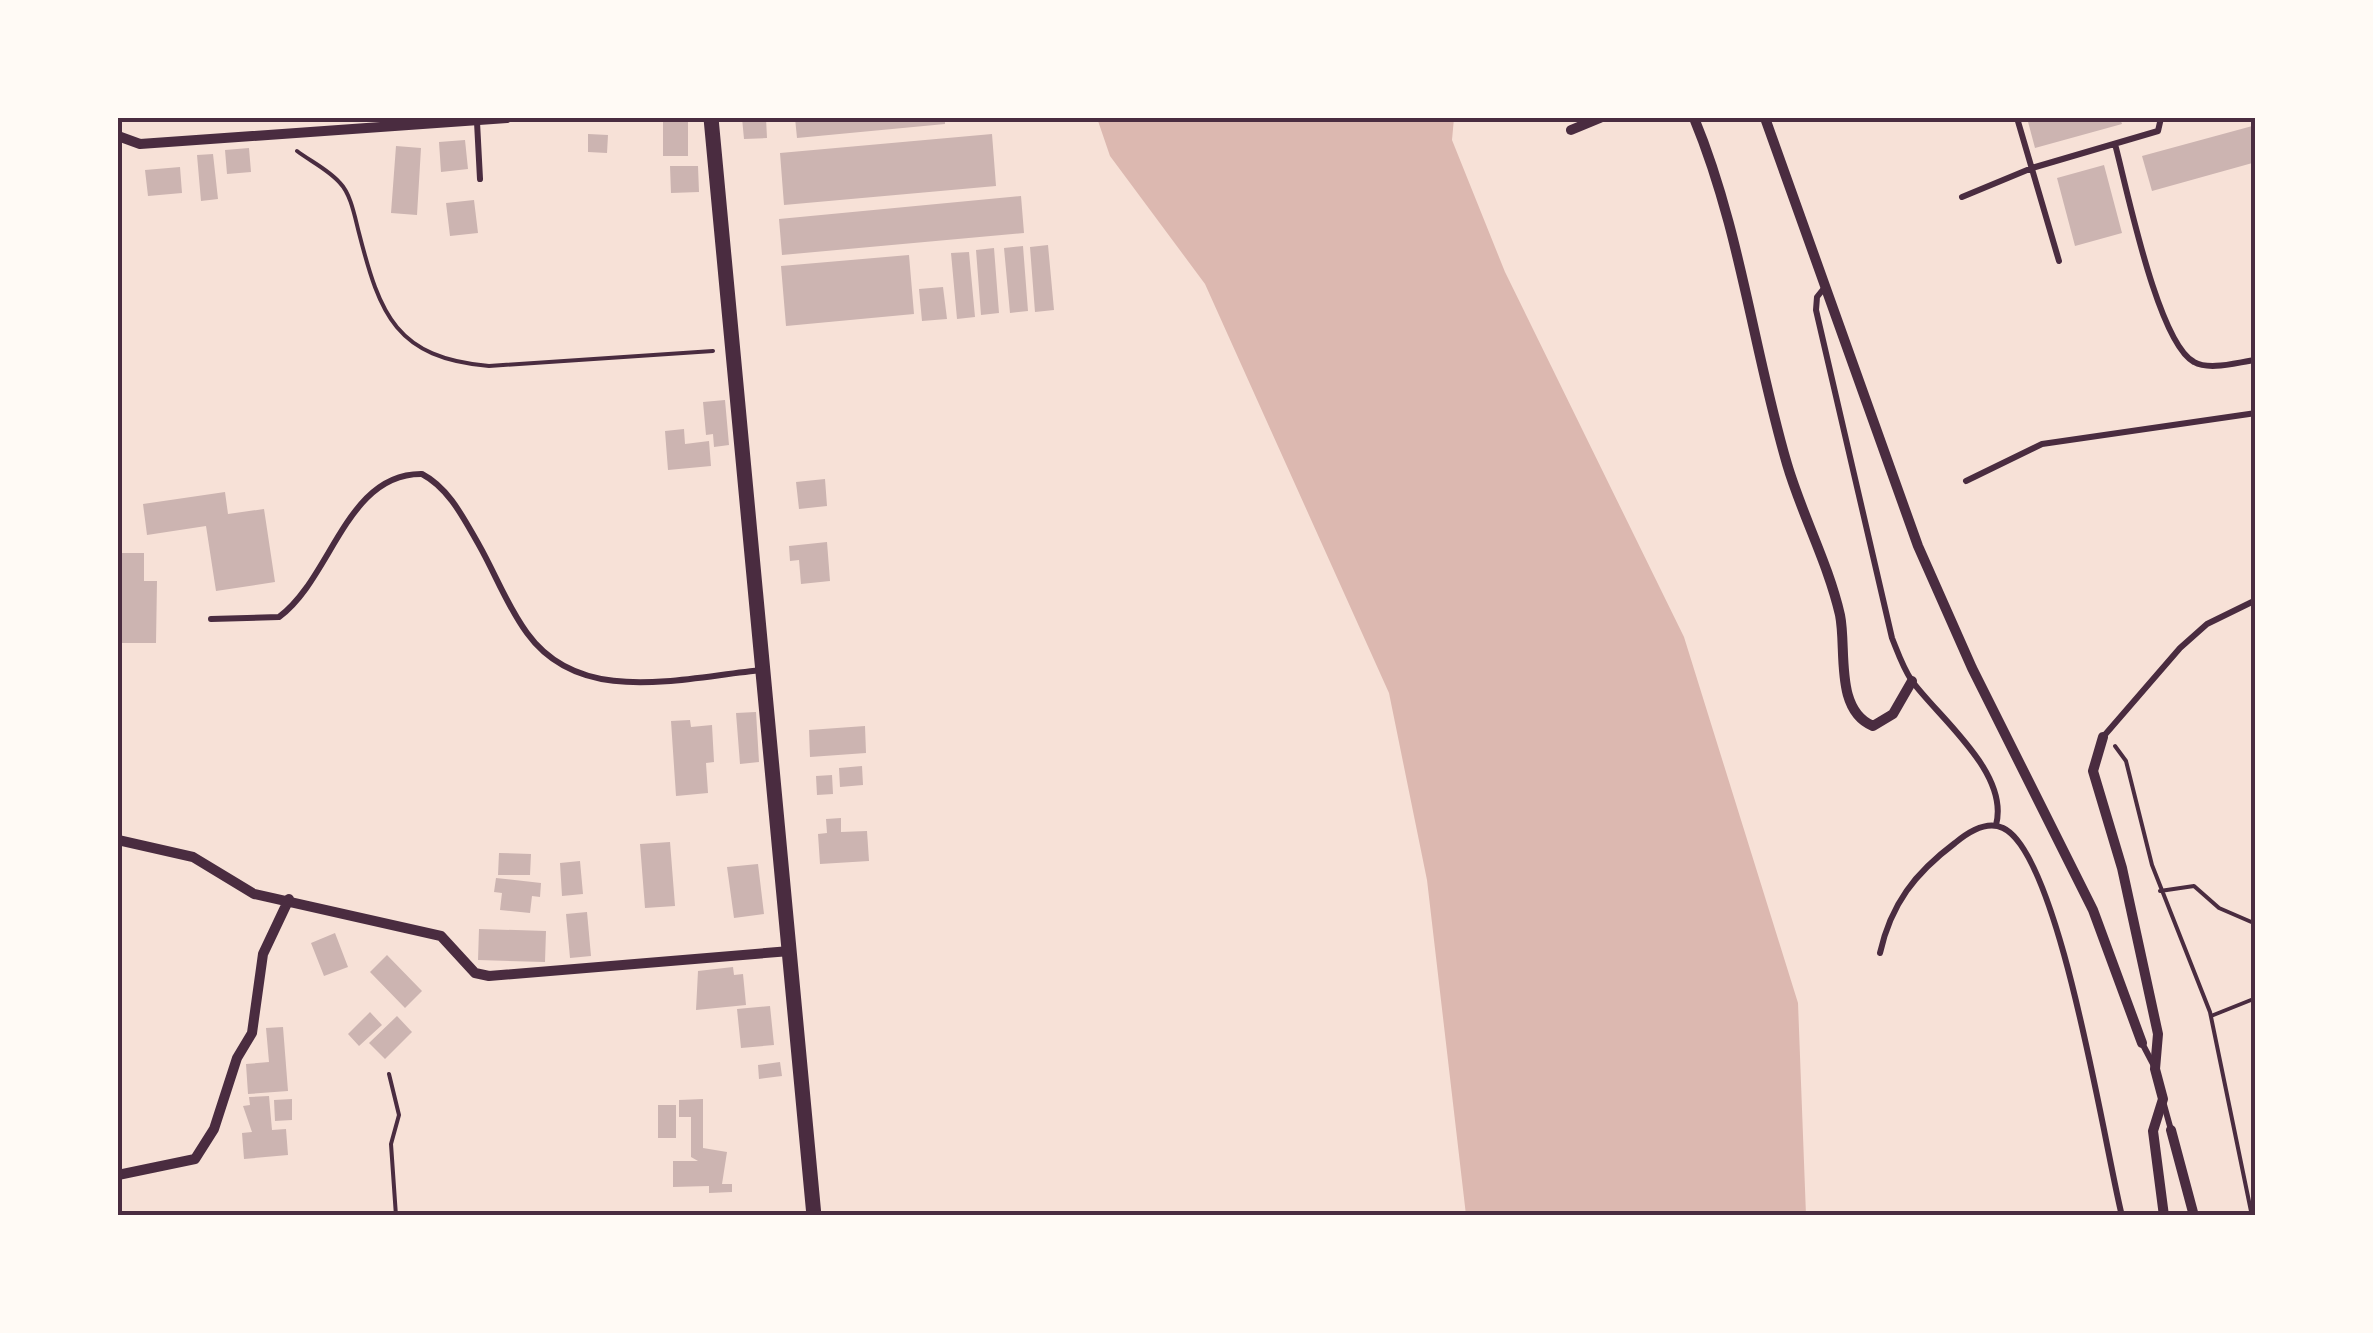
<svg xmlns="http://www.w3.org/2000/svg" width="2373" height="1333" viewBox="0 0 2373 1333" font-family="Merriweather,serif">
<rect width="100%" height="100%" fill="#f7e1d7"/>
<path fill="#dcb8b0" d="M1097,118H1454L1452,140L1505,272L1684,637L1798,1003L1806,1215H1466L1427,880L1389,693L1205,284L1110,156Z"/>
<path fill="#ccb4b1" d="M663,118H688V156H663Z
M742,118H766L767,138L744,139Z
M795,118H945V124L797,138Z
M2027,118H2120L2122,124L2035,148Z
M2256,125V162L2152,191L2142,156Z
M588,134L608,135L607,153L588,152Z
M992,134L996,186L784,205L780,153Z
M465,140L468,169L441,172L439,142Z
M396,146L421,148L417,215L391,213Z
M249,148L251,172L227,174L225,150Z
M213,154L218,199L201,201L197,155Z
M2104,165L2122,233L2075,246L2057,178Z
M670,166H698L699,192L671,193Z
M180,167L182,193L148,196L145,170Z
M1021,196L1024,233L782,255L779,219Z
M474,200L478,233L450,236L446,203Z
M1048,245L1054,310L1035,312L1030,247Z
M1023,246L1028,311L1010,313L1004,248Z
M994,248L999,313L981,315L976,250Z
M969,252L975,317L957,319L951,253Z
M909,255L914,314L786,326L781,266Z
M943,287L947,319L922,321L919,289Z
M725,400L729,445L714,447L713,434L706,435L703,402Z
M684,429L685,444L709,441L711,466L668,470L665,431Z
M825,479L827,506L799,509L796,482Z
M225,492L228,514L264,509L275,582L216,591L206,526L147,535L143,504Z
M827,542L830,581L801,584L799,560L790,561L789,546Z
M118,553H144V581H157L156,643H118Z
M756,712L759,762L740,764L736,713Z
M690,720L691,727L712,725L714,762L706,763L708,793L676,796L671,721Z
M865,726L866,753L810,757L809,730Z
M862,766L863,785L840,787L839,768Z
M832,775L833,794L817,795L816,776Z
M841,818V832L867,831L869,861L820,864L818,834L827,833L826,819Z
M670,842L675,906L645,908L640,844Z
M499,853L531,854L530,875H498Z
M580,861L583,894L562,896L560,863Z
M758,864L764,914L734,918L727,867Z
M496,878L541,883L540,897L532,896L530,913L500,910L502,893L494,892Z
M587,912L591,956L570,958L566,914Z
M479,929L546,931L545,962L478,960Z
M335,933L348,967L324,976L311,943Z
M387,955L422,991L405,1008L370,972Z
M733,967L734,975L743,974L746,1005L696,1010L698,971Z
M770,1006L774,1045L741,1048L737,1009Z
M370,1012L382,1025L359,1046L348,1034Z
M397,1016L412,1032L385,1059L369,1043Z
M283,1027L288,1091L248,1094L246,1064L269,1062L266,1028Z
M780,1062L782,1076L759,1079L758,1065Z
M269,1096L272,1130L286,1129L288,1155L244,1159L242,1133L252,1132L243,1106L250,1105L249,1097Z
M292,1099V1120L275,1121L274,1100Z
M703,1099V1148L727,1152L722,1184H732V1192L709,1193V1186L673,1187V1161H698L691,1157V1117H679V1100Z
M658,1105H676V1138H658Z"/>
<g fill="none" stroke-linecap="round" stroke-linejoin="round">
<path stroke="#4a2c40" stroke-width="4" d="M297,151C310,161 329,170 340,183C351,194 355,218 359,233C380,315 396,358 489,366L713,351
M2115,746L2126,761L2152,865L2210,1012L2252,1216
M2160,891L2194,886L2219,908L2256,924
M2211,1016L2256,998
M389,1074L399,1115L391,1144L396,1216"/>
<path stroke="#4a2c40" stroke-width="6" d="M2017,118L2059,261
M477,122L480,179
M2115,144C2127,189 2158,343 2194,362C2210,371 2238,362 2256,360
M1962,197L2032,168L2158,131L2161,118
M1825,287L1817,297L1816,310L1892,638C1898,653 1903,668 1912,681C1939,718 2010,773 1996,825
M1966,481L2042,444L2256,413
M211,619L279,617C332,578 346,473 422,474C449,488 464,519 479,545C495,573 507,606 527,633C581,708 683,677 763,670
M2103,737L2180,648L2207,624L2256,600
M1880,953C1891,904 1915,873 1955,843C1967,833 1986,820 2003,828C2060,854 2105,1149 2122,1216
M2142,1043L2153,1064
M2163,1101L2171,1130"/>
<path stroke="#4a2c40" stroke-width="10" d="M1694,118C1740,229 1753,348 1787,464C1802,515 1828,563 1840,615C1847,649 1834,710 1873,726L1893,714L1912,681
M1765,118L1918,546L1972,668L2093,910L2142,1043
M1571,130L1600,118
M118,136L140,144L507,118
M2103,737L2093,771L2122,868L2158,1034L2155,1069L2163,1099L2153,1131L2164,1216
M118,840L193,857L254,894L441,936L475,973L489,976L790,951
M2171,1130L2194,1216
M118,1175L195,1159L214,1129L237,1058L252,1033L263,954L289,899"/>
<path stroke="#4a2c40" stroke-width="15" d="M711,118L814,1216"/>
</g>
<rect width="2373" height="1333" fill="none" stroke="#fffaf5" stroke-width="240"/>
<rect x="120" y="120" width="2133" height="1093" fill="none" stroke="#4a2c40" stroke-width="4"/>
</svg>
